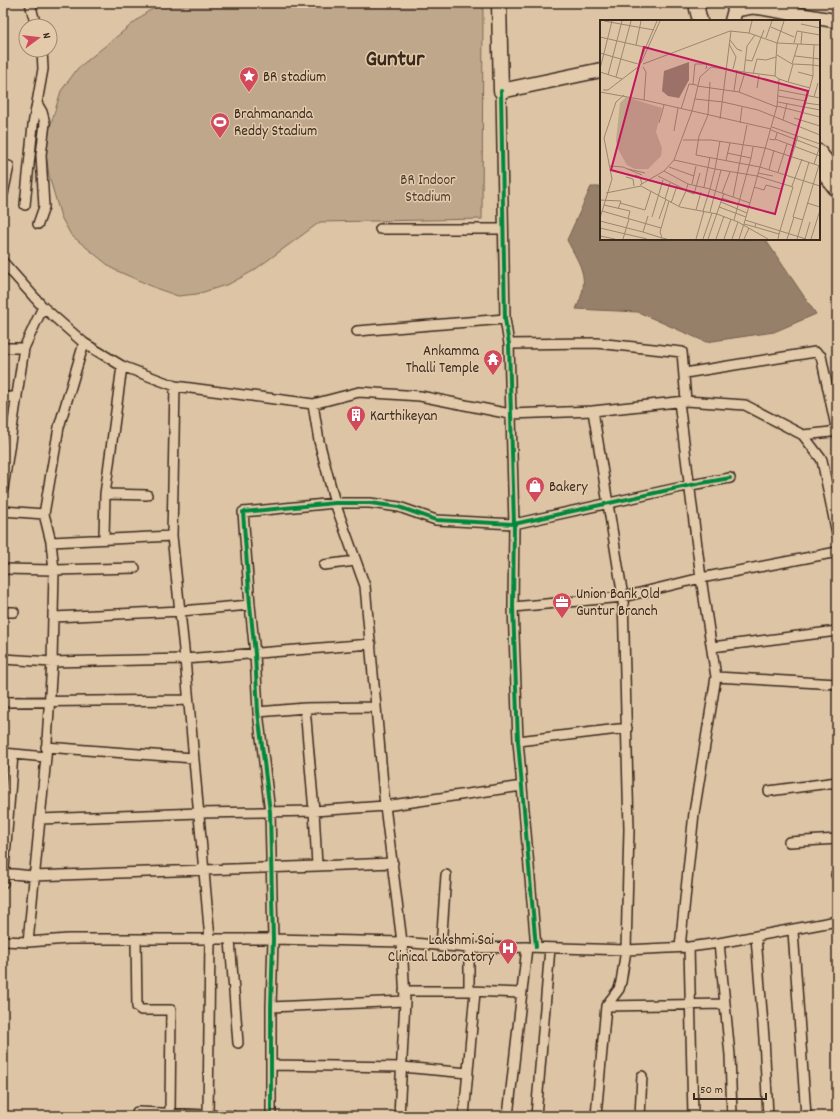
<svg xmlns="http://www.w3.org/2000/svg" width="840" height="1119" viewBox="0 0 840 1119" font-family="Dekko,sans-serif">
<rect width="100%" height="100%" fill="#dcc4a5"/>
<filter id="ink" filterUnits="userSpaceOnUse"><feTurbulence type="fractalNoise" baseFrequency=".025" numOctaves="2"/><feDisplacementMap in="SourceGraphic" scale="8" xChannelSelector="R" yChannelSelector="G"/><feConvolveMatrix kernelMatrix="1 2 1 2 8 2 1 2 1" color-interpolation-filters="sRGB"/></filter>
<g filter="url(#ink)">
<path fill="#bfa78c" stroke="#7d6855" d="M164,3H483L482,219L320,222L253,271L229,284L197,294L178,296L158,289L113,269L71,235L61,217L49,176L46,154L49,130L61,91L78,68L147,12Z"/>
<path fill="#96806a" stroke="#725e4c" d="M591,187H601V239H765L816,314L774,332L706,342L638,312L576,309C591,278 581,267 567,240Z"/>
<g fill="none" stroke-linecap="round" stroke-linejoin="round">
<defs>
<path id="minor" d="M30,3L36,26
M501,91L505,319L509,344L514,524L513,607L518,741L536,947
M3,194L9,166
M25,205L33,125L43,69L42,50
M38,224L44,207L41,155L45,123L42,112L38,105
M380,229H503
M3,262L43,307L84,343L122,366L175,386L313,404L359,392L420,396L510,414L593,411L686,401L745,405L803,435L822,460L837,534
M357,331L505,319
M84,343L59,427L44,514L51,542L54,570L52,662L185,659L210,939L208,1116
M509,344L596,343L682,352L686,401
M3,348H24
M685,373L815,352L821,356L836,427L831,432L803,435
M175,386L172,536L185,659L371,644
M3,397H17
M679,402L701,578L716,677L694,813L680,947
M313,404L319,441L335,503L365,586L385,806L402,942L405,1001L399,1116
M593,411L623,597L629,829L626,950L621,982L619,989L606,1006L596,1116
M3,489L24,348L43,307
M105,494L147,495
M3,511L44,514
M104,538L105,494L122,366
M51,542L172,536
M324,565L355,561
M3,569L54,570L135,568
M513,607L623,597L701,578L837,552
M3,612H14
M54,617L181,611L250,605
M712,647L837,631
M3,659L52,662L46,757L28,942
M716,677L837,684
M3,702L188,700
M305,708L314,811L317,866L393,863
M258,712L305,708L376,707
M518,741L627,728
M46,747L193,758
M3,753L46,757
M769,791L837,782
M40,819L199,813L314,811L385,806L522,786
M789,842L837,839
M3,873L33,876L317,866
M836,875H837
M3,883L13,754
M793,931L806,1116
M756,937L764,1038L768,1116
M136,939L137,1007L141,1010H171L170,1112
M230,940L238,1043
M3,941L28,942L68,939H273L402,942L469,948L527,947L626,950L689,947L719,943L837,921
M719,943L730,1055L732,1116
M441,947L446,875
M689,947L693,1116
M469,948V991L521,993
M404,991H469
M606,1006L725,1004
M271,1007L405,1001
M271,1065L402,1067L468,1073
M137,1112L232,1116
M271,1116V1007L273,939L270,812L258,712L255,654L250,605L243,512L335,503H370L399,507L436,520L514,524L691,485L730,478
M464,1116L475,992
M508,1116L527,947
M536,1116L550,948
M640,1116L642,1076"/>
<path id="secondary" d="M735,10L752,7L762,8L837,21"/>
<path id="primary" d="M499,3L501,91L601,70
M699,3L697,9L700,21
M732,21L735,10L733,3
M819,152L837,175
M819,167L837,190"/>
</defs>
<use href="#minor" stroke="#3b2a1e" stroke-width="12"/>
<use href="#secondary" stroke="#3b2a1e" stroke-width="16"/>
<use href="#primary" stroke="#3b2a1e" stroke-width="17"/>
<use href="#minor" stroke="#e3caab" stroke-width="9"/>
<use href="#secondary" stroke="#e3caab" stroke-width="13"/>
<use href="#primary" stroke="#e3caab" stroke-width="14"/>
<defs>
<path id="cycleway" d="M501,91L505,319L509,344L514,524L513,607L518,741L536,947
M271,1116V1007L273,939L270,812L258,712L255,654L250,605L243,512L335,503H370L399,507L436,520L514,524L691,485L730,478"/>
</defs>
<use href="#cycleway" stroke="#e3caab" stroke-width="6"/>
<use href="#cycleway" stroke="#00873e" stroke-width="4"/>
</g>
</g>
<defs>
<symbol id="sight-pin" viewBox="-11 -11 22 30"><path d="M0 17L-7.5 6A9.5 9.5 0 1 1 7.5 6Z" fill="#d1495b" stroke="#e3caab"/><path d="M0-6L1.8-2.2L6-1.7L2.9 1.2L3.7 5.4L0 3.3L-3.7 5.4L-2.9 1.2L-6-1.7L-1.8-2.2Z" fill="#fff"/></symbol>
<symbol id="stadium-pin" viewBox="-11 -11 22 30"><path d="M0 17L-7.5 6A9.5 9.5 0 1 1 7.5 6Z" fill="#d1495b" stroke="#e3caab"/><path d="M0-5a6.5 5 0 1 0 0 10a6.5 5 0 1 0 0-10ZM-3.5-1.8h7v3.6h-7Z" fill="#fff"/></symbol>
<symbol id="temple-pin" viewBox="-11 -11 22 30"><path d="M0 17L-7.5 6A9.5 9.5 0 1 1 7.5 6Z" fill="#d1495b" stroke="#e3caab"/><path d="M0-6L5-2H3V0L6.5 2.5H4V6H1.5V3h-3V6H-4V2.5H-6.5L-3 0V-2H-5Z" fill="#fff"/></symbol>
<symbol id="building-pin" viewBox="-11 -11 22 30"><path d="M0 17L-7.5 6A9.5 9.5 0 1 1 7.5 6Z" fill="#d1495b" stroke="#e3caab"/><path d="M-4-6H4V6H1V3H-1V6H-4ZM-2.5-4.3h1.7v1.8h-1.7ZM.8-4.3h1.7v1.8H.8ZM-2.5-1h1.7V.8h-1.7ZM.8-1h1.7V.8H.8Z" fill="#fff"/></symbol>
<symbol id="shop-pin" viewBox="-11 -11 22 30"><path d="M0 17L-7.5 6A9.5 9.5 0 1 1 7.5 6Z" fill="#d1495b" stroke="#e3caab"/><path d="M-5-2.5h2.3a2.7 3.5 0 0 1 5.4 0H5L5.5 6h-11ZM-1.5-2.5h3a1.5 2.3 0 0 0-3 0Z" fill="#fff"/></symbol>
<symbol id="office-pin" viewBox="-11 -11 22 30"><path d="M0 17L-7.5 6A9.5 9.5 0 1 1 7.5 6Z" fill="#d1495b" stroke="#e3caab"/><path d="M-6-3h4V-5.5h4V-3h4V5H-6ZM-1-4.5V-3h2v-1.5ZM-6 0V1H6V0Z" fill="#fff"/></symbol>
<symbol id="hospital-pin" viewBox="-11 -11 22 30"><path d="M0 17L-7.5 6A9.5 9.5 0 1 1 7.5 6Z" fill="#d1495b" stroke="#e3caab"/><path d="M-5-5h3v3.5h4V-5h3V5h-3V1.5h-4V5h-3Z" fill="#fff"/></symbol>
</defs>
<g fill-rule="evenodd">
<use href="#sight-pin" x="238" y="65" width="22" height="30"/>
<use href="#stadium-pin" x="209" y="111" width="22" height="30"/>
<use href="#temple-pin" x="482" y="348" width="22" height="30"/>
<use href="#building-pin" x="345" y="404" width="22" height="30"/>
<use href="#shop-pin" x="524" y="475" width="22" height="30"/>
<use href="#office-pin" x="551" y="591" width="22" height="30"/>
<use href="#hospital-pin" x="497" y="937" width="22" height="30"/>
</g>
<g text-anchor="middle" stroke-width="3" stroke-linejoin="round" paint-order="stroke">
<g font-size="15" fill="#3b2a1e" stroke="#e3caab" text-anchor="start">
<text x="263" y="81">BR stadium</text>
<text x="234" y="118">Brahmananda<tspan x="234" dy="17">Reddy Stadium</tspan></text>
<text x="479" y="355" text-anchor="end">Ankamma<tspan x="479" dy="17">Thalli Temple</tspan></text>
<text x="370" y="420">Karthikeyan</text>
<text x="549" y="491">Bakery</text>
<text x="576" y="598">Union Bank Old<tspan x="576" dy="17">Guntur Branch</tspan></text>
<text x="494" y="944" text-anchor="end">Lakshmi Sai<tspan x="494" dy="17">Clinical Laboratory</tspan></text>
</g>
<g font-size="15" fill="#4f3d2e" stroke="#e3caab">
<text x="428" y="184">BR Indoor<tspan x="428" dy="17">Stadium</tspan></text>
</g>
<g font-size="23" font-weight="bold" fill="#3b2a1e" stroke="#e3caab">
<text x="395" y="65">Guntur</text>
</g>
</g>
<g transform="translate(600 20)">
<rect width="220" height="220" fill="#dcc4a5"/>
<path d="M26,77L62,88L56,112L62,128L61,136L48,149H35L27,145L18,129L16,121L20,83Z" fill="#bfa78c"/>
<path d="M89,42V60L79,78L68,76L62,71L64,51Z" fill="#96806a"/>
<path fill="none" stroke="#9c866f" stroke-width="1" d="M4,1L54,10M201,4L220,8M171,7L194,17M149,13L152,1M0,17L44,27M166,18L172,1M130,20L137,29L142,31M194,23L197,11L220,15M129,24L136,37L133,49M201,24L202,12M36,25L41,1M0,33L38,44M177,35L192,44L198,24M195,36L220,39M146,40L152,41L164,10M39,43L57,1M41,43L60,1M43,44L130,11L149,13L177,23L220,25M193,44L213,45L214,25M0,49L12,1M0,52L22,59M144,52L175,56M198,52L213,56V45L220,46M153,54L157,39L166,40L176,37M8,55L22,1M16,57L31,1M179,59L188,62L193,44M110,62L108,95L99,116L96,135L160,147L220,166M188,62L210,68M93,64L95,44H107L106,49M97,66L139,72L177,87M157,68L159,55M3,70H8L38,47M179,70L220,78M134,71L137,50M0,72L44,80L46,52L43,47M139,72L145,52M178,76L206,81M214,77L218,63M95,79L123,82L158,90L220,115M44,80L171,109M178,82L220,90M206,83L220,85M177,86L220,97M81,89L89,64L97,65M203,92L213,56M194,98L220,106M120,99L131,11M183,100L187,83M59,103L64,85M140,103L142,87M172,107L220,124M171,110L220,129M74,111L78,88M169,119L175,120L177,113M175,119L220,136M83,120H111L165,128L220,146M127,133L151,138L153,127M74,140L115,149L120,121M126,140L130,123M214,144L219,129M10,146L23,147L42,155M69,147L94,156M28,149L45,153M169,150L174,130M64,151L88,164L110,169L115,149L157,156L193,167L179,214M178,152L187,124M158,153L173,156M35,155L40,157L42,164M58,156L86,170L88,164M26,157L33,159L34,166M92,164L96,146M40,165L64,151L74,140L92,91L100,57L111,47L144,52L147,26L155,15M192,166L202,139M104,167L110,137M154,167L164,170L166,165L181,169M86,171L94,174L100,153M6,173L41,166L80,187L117,194L138,202L168,219M122,173L130,152M180,174L198,116M133,177L147,105M122,178L149,188M65,179L70,163M0,180L21,181L18,189M121,182L147,193M20,183L45,190L51,171M71,183L77,166M207,183L220,187M4,185L30,191L28,199M79,186L86,171M119,187L146,197M96,190L101,172M2,191L61,208M103,191L110,169L150,183M110,192L121,150M52,197L63,160M0,198L12,159L4,118L16,82L24,75M59,199L66,179M134,200L151,138M145,200L206,219M203,200L193,197L209,142M0,201L43,212L48,196M144,204L177,86L179,59L175,56L177,23L184,1M155,207L179,214L178,219M0,208L47,219M43,212L62,218M0,216L15,219M23,219L29,199M67,219L62,218L60,212L69,181M96,219L104,191M103,219L112,193M108,219L124,173M116,219L124,196M124,219L131,199M132,219L138,202M139,219L144,204L155,207L156,203M144,219L149,208M187,219L194,197M197,219L219,145M205,219L210,202M211,219L220,190"/>
<path fill="#c2185b" fill-opacity="0.15" stroke="#c2185b" stroke-width="2" d="M44,27L208,71L175,194L11,150Z"/>
<rect width="220" height="220" fill="none" stroke="#3b2a1e" stroke-width="2"/>
</g>
<rect width="840" height="1119" fill="none" stroke="#e3caab" stroke-width="16"/>
<rect x="8" y="8" width="824" height="1103" fill="none" stroke="#3b2a1e" stroke-width="1.5" filter="url(#ink)"/>
<g transform="translate(38 38) rotate(75)"><circle r="19" fill="#e3caab" stroke="#a08a73"/>
<path d="M0-3L7 15L0 10L-7 15Z" fill="#d1495b"/>
<text y="-6" font-size="11" font-weight="bold" text-anchor="middle" fill="#3b2a1e">N</text>
</g>
<path d="M694 1093v6h72v-6" fill="none" stroke="#3b2a1e" stroke-width="2"/>
<text x="700" y="1093" font-size="12" fill="#3b2a1e" stroke="#e3caab" stroke-width="3" paint-order="stroke">50 m</text>
</svg>
